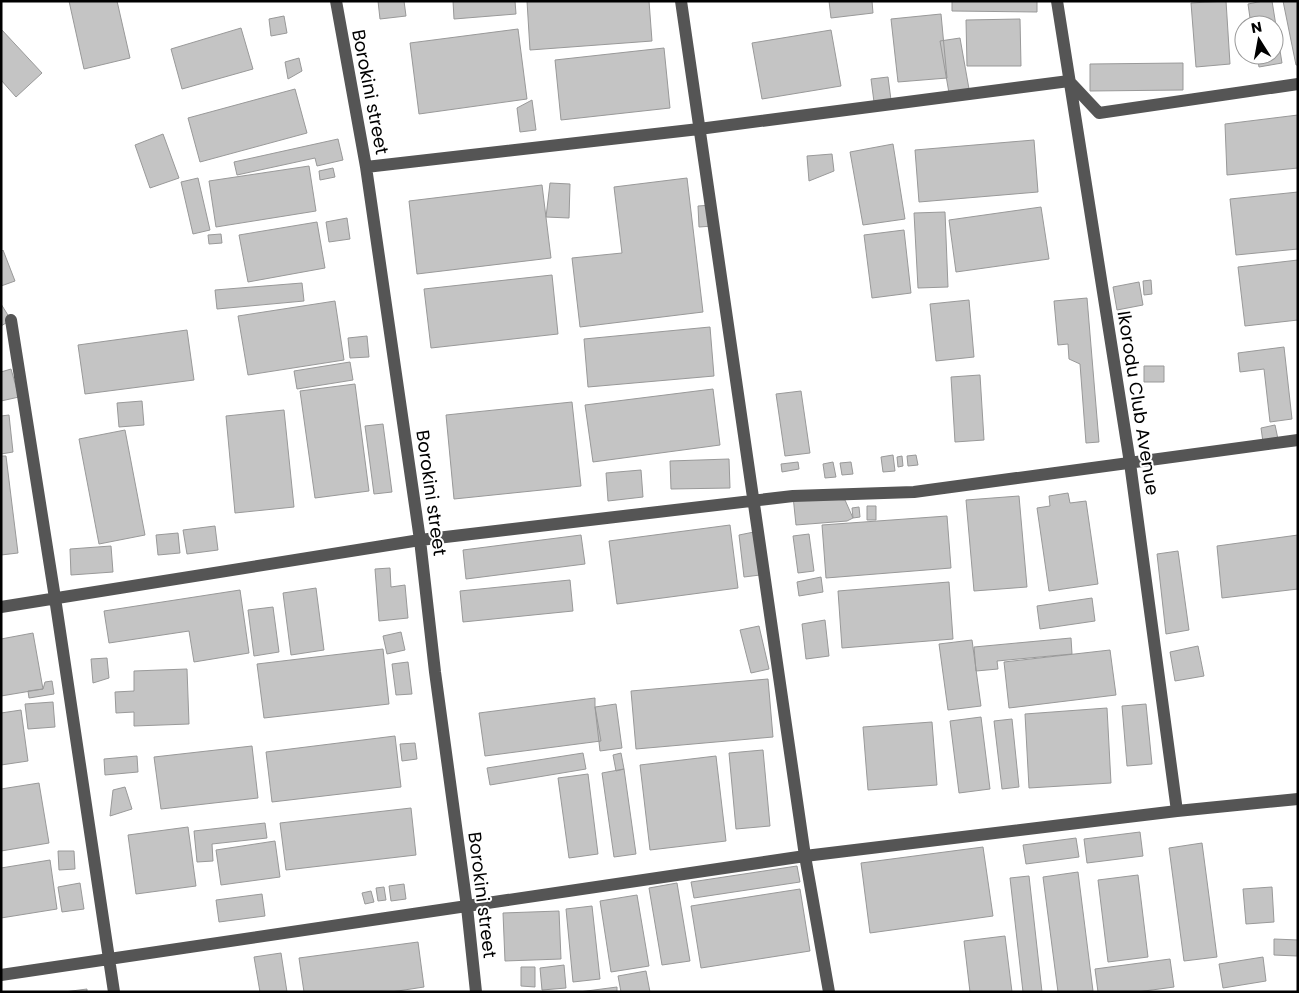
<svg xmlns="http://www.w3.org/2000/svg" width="1299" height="993" viewBox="0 0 1299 993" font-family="Poppins,sans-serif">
<rect width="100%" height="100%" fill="#fff"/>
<path fill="#c4c4c4" stroke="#999" d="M69,1H117L130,58L84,69Z
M378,1H404L406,16L380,19Z
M453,1H515L516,14L454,19Z
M527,1H649L652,41L530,50Z
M829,1H872L873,13L831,18Z
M952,1H1037V12L952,11Z
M1226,1L1230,64L1196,67L1191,3Z
M1263,1H1272L1282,63L1259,67L1257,55H1274V25H1251L1248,4Z
M1283,1H1298V65H1296Z
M941,14L947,78L898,82L891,19Z
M284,16L287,33L271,36L269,19Z
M1020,19L1021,66H967L966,20Z
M241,28L253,69L182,89L171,49Z
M1,29L42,73L16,97L1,80Z
M518,29L527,99L419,114L410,43Z
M831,30L841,86L762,99L752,43Z
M960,38L969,89L949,93L940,41Z
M664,48L670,108L561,120L555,60Z
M299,58L302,71L288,79L285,62Z
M1183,63V90L1090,91V64Z
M888,77L891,100L874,102L871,79Z
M295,89L307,133L200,162L188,118Z
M532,100L536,130L520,132L517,108Z
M1298,115V168L1227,175L1225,124Z
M163,134L179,178L150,188L135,145Z
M338,139L343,160L317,166L315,158L237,175L234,162Z
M1034,140L1038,192L919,202L915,150Z
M893,144L905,219L863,225L850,152Z
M832,154L834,171L809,181L807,156Z
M309,166L316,211L216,227L209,181Z
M333,168L335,177L320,180L319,171Z
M198,178L210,230L193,234L181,182Z
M687,178L703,312L580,327L572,258L622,253L614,187Z
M550,183L570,184L569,218L546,217Z
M542,185L551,258L417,274L409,201Z
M1298,192V249L1236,255L1230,199Z
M712,205L713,226L699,227L698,206Z
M1041,207L1049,259L956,272L949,220Z
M945,212L948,287L918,288L914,213Z
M347,218L350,239L329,242L326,222Z
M317,222L325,268L248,282L239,235Z
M904,230L911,293L872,298L864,235Z
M221,234L222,243L209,244L208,235Z
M3,250L15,281L1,286V252Z
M1298,260V320L1245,326L1238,267Z
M552,275L558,334L431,348L424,289Z
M1151,280L1152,294L1144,295L1143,281Z
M1139,282L1143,305L1117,310L1113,287Z
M302,283L304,301L217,309L215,290Z
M1087,298L1099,442L1086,443L1080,364L1069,359L1068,344L1058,345L1054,301Z
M969,300L974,357L936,361L930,304Z
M335,301L344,360L248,375L238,316Z
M1,304L11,320L1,326Z
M710,327L714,376L588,387L584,339Z
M187,330L194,380L85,394L78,345Z
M367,336L369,357L350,358L348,338Z
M1284,347L1292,419L1270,422L1264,369L1240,372L1238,353Z
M350,362L353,380L297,389L294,371Z
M1144,366H1164V382H1144Z
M11,369L19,397L1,401V372Z
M980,375L984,440L955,442L951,377Z
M355,384L369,491L315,498L300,391Z
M713,389L720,445L593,462L585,405Z
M801,391L810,453L785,456L776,394Z
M142,401L144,425L119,427L117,403Z
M572,402L581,486L454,499L446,415Z
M284,410L294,507L235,513L226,416Z
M9,415L13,452L1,454V416Z
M383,424L392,492L374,494L365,426Z
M1275,425L1278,439L1263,442L1261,428Z
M125,430L145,535L99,544L79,439Z
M893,455L895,471L883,472L881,457Z
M916,455L918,465L908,466L907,456Z
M1,456H6L18,553L1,555Z
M902,456L903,466L898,467L897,457Z
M729,459L730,488L671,489L670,461Z
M798,462L799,469L782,472L781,464Z
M833,462L836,477L825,478L823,464Z
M851,462L853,474L842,475L840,463Z
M641,470L643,497L608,501L606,473Z
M1068,493L1070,503L1086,501L1098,584L1049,591L1037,508L1050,506L1049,496Z
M793,496L845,500L853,518L847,521L796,525Z
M1019,496L1027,587L974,591L966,500Z
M867,506H876V520H867Z
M859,507L860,517L853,518L852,508Z
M947,516L951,568L826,578L822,525Z
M730,525L738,588L617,604L609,541Z
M215,526L218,550L187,554L183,530Z
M754,532L760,575L744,577L739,535Z
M178,533L180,553L158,555L156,535Z
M809,534L814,571L798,573L793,536Z
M581,535L585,564L466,579L463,550Z
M1298,535V589L1222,598L1217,546Z
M111,546L113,572L71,575L70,549Z
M1178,551L1189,630L1166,634L1157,554Z
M390,568L391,587L405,585L408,618L379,621L375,569Z
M821,577L823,592L799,596L797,582Z
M570,580L573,611L463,622L460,591Z
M949,582L953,639L842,648L838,591Z
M316,588L324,650L291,655L283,593Z
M240,590L249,653L194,662L189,631L109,643L104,611Z
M1092,598L1095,621L1040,629L1037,606Z
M273,607L279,652L254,656L248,610Z
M825,620L829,656L806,659L802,624Z
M759,626L769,669L751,673L740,630Z
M401,632L405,650L387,654L383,636Z
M33,633L43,689L1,696V639Z
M1071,638L1072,654L997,661L998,669L976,671L974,647Z
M972,640L981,706L948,710L939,644Z
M1198,646L1204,676L1175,681L1170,652Z
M383,649L389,704L264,718L257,664Z
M1110,650L1116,695L1009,708L1004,662Z
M107,658L109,678L93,683L91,659Z
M408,662L412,694L396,695L392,664Z
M187,669L189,724L134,726V712L116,713L115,692L134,691V671Z
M768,679L773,737L636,749L631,691Z
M52,681L54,694L29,698L28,691L43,689L45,682Z
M595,698V707L601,741L485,756L479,713Z
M53,702L55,727L28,729L25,704Z
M616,704L622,748L600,751L595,707Z
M1146,704L1152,764L1127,766L1122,706Z
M1107,708L1111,783L1029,788L1025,714Z
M21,710L28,761L1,765V713Z
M981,717L990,789L959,793L950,721Z
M1012,719L1019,787L1002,789L994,721Z
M932,722L937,785L868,790L863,727Z
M395,736L401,787L272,802L266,752Z
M415,743L417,759L402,761L400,744Z
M252,746L258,798L161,809L154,757Z
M763,750L770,826L736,829L729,753Z
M583,753L586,769L490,785L487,768Z
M621,753L624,769L616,771L613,755Z
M137,756L138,772L105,775L104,759Z
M716,756L726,841L650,850L640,765Z
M624,769L636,854L614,857L602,773Z
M588,774L598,854L569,858L558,778Z
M39,783L49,843L1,851V789Z
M125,787L132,809L110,816L113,790Z
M411,808L416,855L286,870L280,823Z
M265,823L267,838L212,844L213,861L197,862L194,831Z
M188,827L196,886L136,894L128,835Z
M1140,832L1143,856L1087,863L1084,839Z
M1076,838L1079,857L1026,864L1023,845Z
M275,841L280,877L221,885L216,850Z
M1202,843L1217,957L1184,961L1169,848Z
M983,847L993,916L870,933L861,863Z
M58,851H74L75,869L59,870Z
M50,860L57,909L1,918V868Z
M797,866L800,882L694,898L691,882Z
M1078,872L1093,991L1058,992L1043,877Z
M1138,875L1148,957L1108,962L1098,880Z
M1029,876L1042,992H1023L1010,878Z
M80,883L84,909L62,912L58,887Z
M677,883L690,961L662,965L649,888Z
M404,884L406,899L391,901L389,886Z
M384,887L386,900L378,901L376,888Z
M1272,887L1274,922L1246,924L1243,889Z
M800,889L810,951L701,968L691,906Z
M371,891L374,902L365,904L362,893Z
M262,894L265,916L219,922L216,900Z
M637,895L649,966L611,972L600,901Z
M592,906L600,979L573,982L566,909Z
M559,911L561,959L505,961L503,913Z
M1005,936L1012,992H970L964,941Z
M1274,939L1298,940L1297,956L1274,955Z
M418,942L424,987L391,992H304L299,958Z
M281,953L287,992H260L254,957Z
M1263,957L1266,981L1223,988L1219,964Z
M1170,959L1174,987L1137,992H1098L1095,969Z
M564,965L566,988L542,990L540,968Z
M521,967H535V987L521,986Z
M646,971L650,992H621L618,976Z
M617,987V992H579Z
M87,989V992H64Z"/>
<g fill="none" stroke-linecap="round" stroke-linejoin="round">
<path stroke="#555" stroke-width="12" d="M336,1L366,167L420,540L435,672L467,907L476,992
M681,1L805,856L829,992
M1057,1L1130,463L1177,811
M366,167L699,129L1069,81L1099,113L1298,84
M11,320L55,598L114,992
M1,607L420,540L793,496L914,492L1298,440
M1,975L805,856L1177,811L1298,799"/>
</g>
<g text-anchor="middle" stroke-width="4" stroke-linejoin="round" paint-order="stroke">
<g font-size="18" fill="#000" stroke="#fff">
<text transform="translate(370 92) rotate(79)" y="6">Borokini street</text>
<text transform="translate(1138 403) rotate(81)" y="6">Ikorodu Club Avenue</text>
<text transform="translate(431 493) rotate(82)" y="6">Borokini street</text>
<text transform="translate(482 895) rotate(83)" y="6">Borokini street</text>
</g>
</g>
<rect width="1299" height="993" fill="none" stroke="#000000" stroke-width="5"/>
<g transform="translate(1259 40) rotate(349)"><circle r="24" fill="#ffffff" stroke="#999999"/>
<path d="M0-4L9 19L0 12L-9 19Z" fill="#000000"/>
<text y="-8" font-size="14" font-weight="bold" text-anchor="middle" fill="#000000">N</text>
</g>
</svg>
